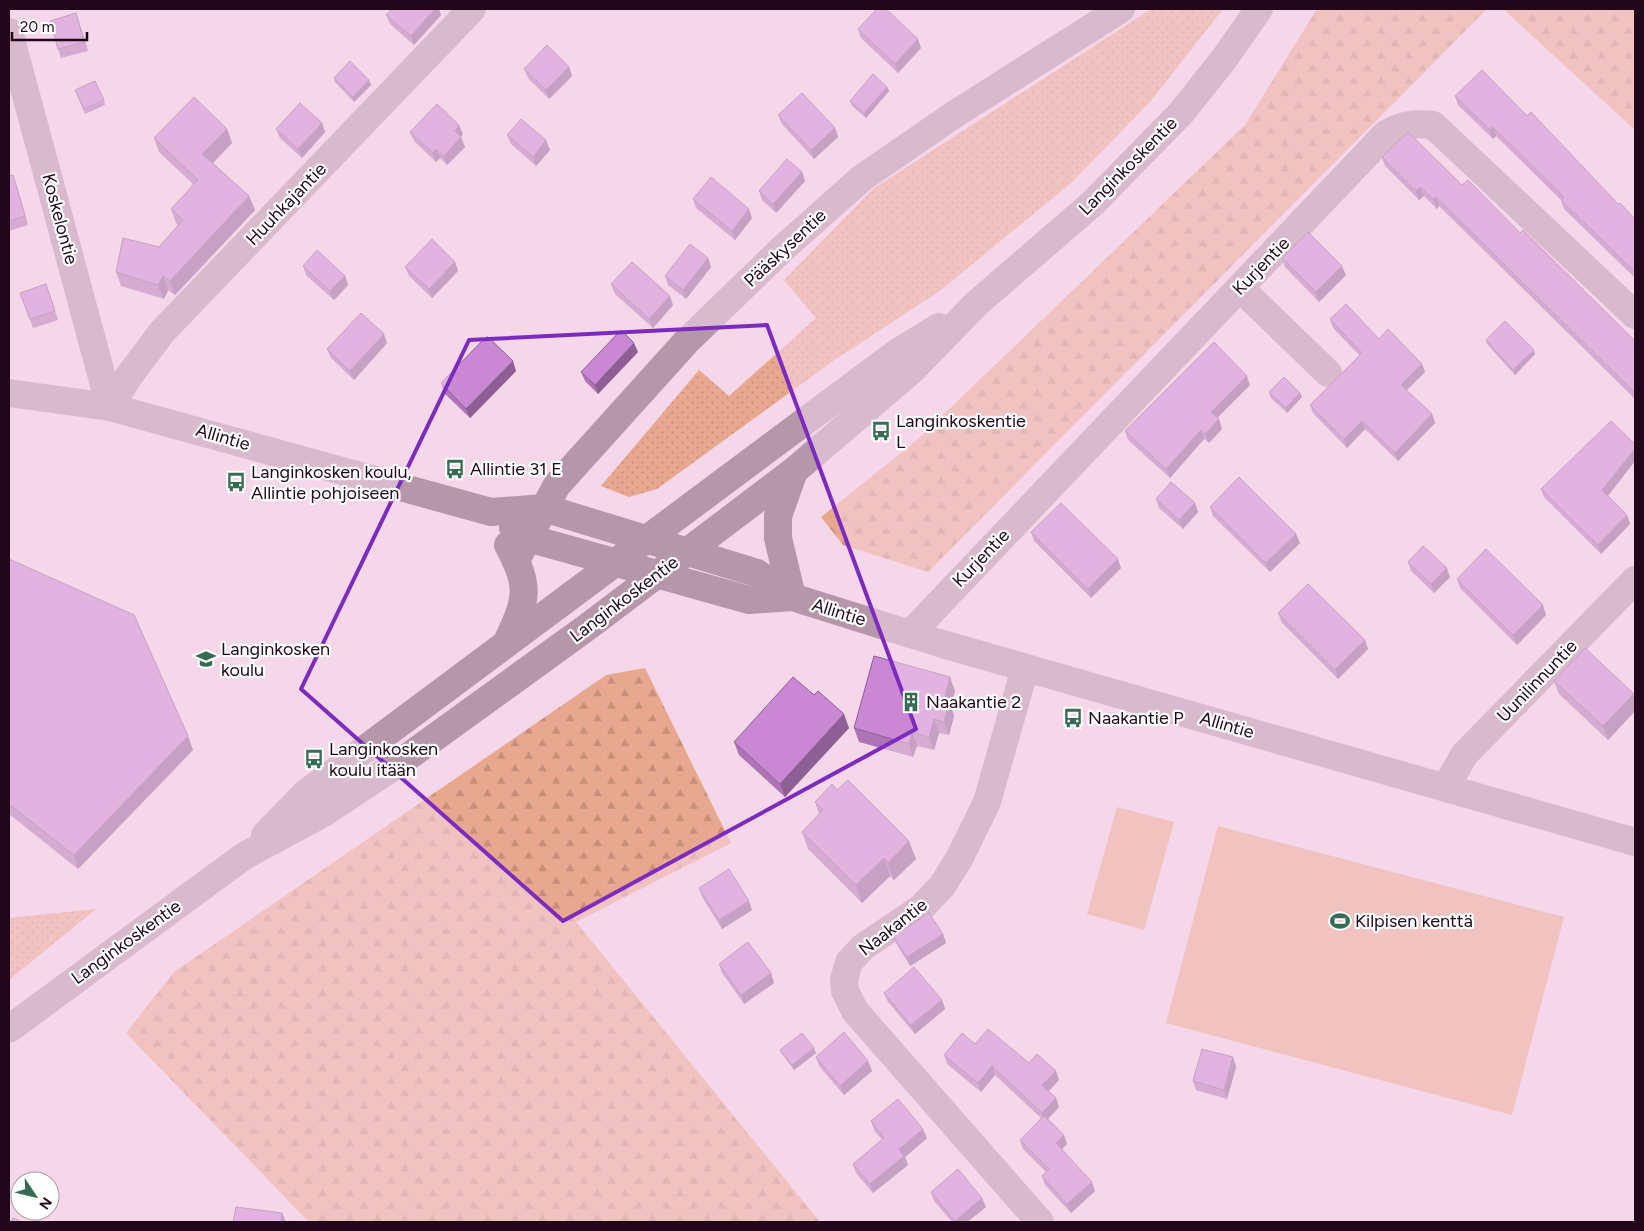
<svg xmlns="http://www.w3.org/2000/svg" width="1644" height="1231" viewBox="0 0 1644 1231" font-family="Figtree,sans-serif">
	<style>
		.grass { fill: url(#grass-dots) }
		.forest { fill: url(#forest-firs) }
		.garden { fill: #e8a88f }
		.lines { fill: none; stroke-linecap: round; stroke-linejoin: round }
		.minor { stroke: #b696a9; stroke-width: 28 }
		.wall { fill: #ae75b6 }
		.shaded-wall { fill: #8d5f94 }
		.building { fill: #ca88d4; stroke: #8d5f94 }
		.marked { fill: none; stroke: #7b2cbf; stroke-width: 4; stroke-linejoin: round }
		.labels { text-anchor: middle; dominant-baseline: central; stroke-width: 4.5; stroke-linejoin: round; paint-order: stroke }
		.street-label { font-size: 18px; fill: #210719; stroke: #fff }
		.poi-label { font-size: 18px; fill: #210719; stroke: #fff; text-anchor: start }
	</style>
	<defs>
		<pattern id="grass-dots" width="8" height="8" patternUnits="userSpaceOnUse" patternTransform="scale(1.25)"><rect width="8" height="8" fill="#e8a88f"/><path d="M2 2h.1M6 6h.1" fill="none" stroke="#c78f7b" stroke-width="1.8" stroke-linecap="round"/></pattern>
		<pattern id="forest-firs" width="22" height="20" patternUnits="userSpaceOnUse" patternTransform="scale(1.25)"><rect width="22" height="20" fill="#e8a88f"/><path d="M5 1l3.5 6h-7zM16 11l3.5 6h-7z" fill="#c78f7b"/></pattern>
	</defs>
	<rect width="100%" height="100%" fill="#f6d7e9"/>
	<g class="grass">
		<path d="M1151 9H1223L1150 102 1071 183 941 290 833 361 657 489 629 497 601 486 699 370 729 396 816 318 784 280 873 189Z"/>
		<path d="M96 909 9 980V918Z"/>
	</g>
	<g class="forest">
		<path d="M1317 9H1487L928 572 843 545 821 517 916 441 1245 125Z"/>
		<path d="M1503 9H1635V130Z"/>
		<path d="M645 668 731 843 576 922 820 1222H309L126 1033 174 972 606 675Z"/>
	</g>
	<g class="garden">
		<path d="M1117 807 1174 822 1144 930 1087 914Z"/>
		<path d="M1218 826 1564 917 1512 1115 1166 1023Z"/>
	</g>
	<g class="lines">
		<g class="minor">
			<path d="M9 32 110 407"/>
			<path d="M1240 288 1328 373"/>
			<path d="M9 393 110 407 491 512 544 508 757 573 792 597 939 643 1635 842"/>
			<path d="M110 407 129 376 162 332 472 9"/>
			<path d="M513 527 528 538 749 600 792 597"/>
			<path d="M516 560 557 485 686 342 780 251 862 178 955 114 1121 9"/>
			<path d="M792 597 778 538V516L794 471"/>
			<path d="M910 634 1386 134C1402 125 1414 123 1433 125L1635 315"/>
			<path d="M507 642C527 599 531 588 508 545"/>
			<path d="M1025 668 987 802 959 859 942 886 921 908 863 947 849 962 844 980 845 991 855 1011 1040 1222"/>
			<path d="M1446 787 1464 755 1635 580"/>
			<path d="M265 835 306 793 898 352 939 327"/>
			<path d="M9 1029 244 856 322 814 402 761 586 628 794 471 913 369 976 304 1093 203 1181 113 1224 59 1259 9"/>
		</g>
	</g>
	<g class="wall">
		<path d="M76 13 88 51 61 58 58 49Z"/>
		<path d="M386 15H441L414 45 390 24Z"/>
		<path d="M858 29 921 48 898 73 861 38Z"/>
		<path d="M569 67 572 76 549 99 528 78 524 69Z"/>
		<path d="M334 78 369 80 371 85 354 102 335 82Z"/>
		<path d="M887 87 889 91 866 118 852 106 850 101Z"/>
		<path d="M75 90 104 100 105 105 85 114Z"/>
		<path d="M1455 96 1527 116 1618 204 1635 219V278L1564 209 1561 200 1496 136 1493 139 1458 105Z"/>
		<path d="M778 115 835 128 838 137 814 159 782 124Z"/>
		<path d="M322 123 325 132 302 158 280 138 276 129Z"/>
		<path d="M227 129 232 143 213 163 249 196 255 210 175 295 168 290 164 299 121 286 116 272 159 247 178 225 176 223 171 209 194 185 159 152 154 138Z"/>
		<path d="M410 132 463 134 461 137 465 147 447 165 440 158 436 162 414 141Z"/>
		<path d="M507 135 550 150 536 166 511 144Z"/>
		<path d="M1382 157 1462 185 1520 233 1635 341V399L1439 206 1437 209 1424 196 1419 200 1385 166Z"/>
		<path d="M802 172 805 181 776 213 762 200 759 191Z"/>
		<path d="M9 176 16 184 28 225 9 231Z"/>
		<path d="M693 199 752 218 735 240 696 208Z"/>
		<path d="M708 258 711 267 686 299 668 285 665 276Z"/>
		<path d="M1282 258 1346 275 1319 302 1285 267Z"/>
		<path d="M455 262 458 271 432 298 409 276 405 267Z"/>
		<path d="M303 266 345 276 348 285 334 300 306 275Z"/>
		<path d="M46 284 58 320 33 328 20 293Z"/>
		<path d="M611 284 673 305 653 328 615 294Z"/>
		<path d="M1330 319 1379 339 1422 364 1425 372 1406 390 1432 414 1435 423 1398 461 1365 429 1347 448 1313 413 1310 405 1360 356 1333 328Z"/>
		<path d="M1486 340 1535 354 1515 375 1487 344Z"/>
		<path d="M387 343 354 380 331 358 327 349Z"/>
		<path d="M638 352 598 394 585 381 581 372Z"/>
		<path d="M516 371 470 418 444 393 441 383Z"/>
		<path d="M1250 385 1217 418 1222 429 1209 443 1204 439 1170 478 1128 440 1125 431Z"/>
		<path d="M1269 392 1300 393 1302 397 1287 413 1270 397Z"/>
		<path d="M1635 444V461L1608 496 1627 515 1630 524 1601 554 1544 497 1541 489Z"/>
		<path d="M1156 499 1195 503 1198 512 1183 529 1159 508Z"/>
		<path d="M1210 507 1296 534 1300 543 1270 572 1213 516Z"/>
		<path d="M1031 532 1121 568 1091 598 1034 541Z"/>
		<path d="M9 559 193 750 78 869 9 814Z"/>
		<path d="M1408 562 1450 577 1434 593 1411 571Z"/>
		<path d="M1457 579 1546 615 1517 645 1460 588Z"/>
		<path d="M1278 613 1365 640 1368 649 1338 679 1282 623Z"/>
		<path d="M1554 681 1635 698V711L1608 740 1559 694Z"/>
		<path d="M955 691 951 706 954 716 949 735 939 733 934 750 917 746 913 757 859 742 854 728Z"/>
		<path d="M814 695 849 728 785 797 739 755 734 742Z"/>
		<path d="M837 790 916 859 894 880 890 876 862 903 808 849 802 832 819 814 815 802Z"/>
		<path d="M699 888 752 910 722 929 702 897Z"/>
		<path d="M943 934 946 943 910 966 897 945 893 936Z"/>
		<path d="M719 964 771 973 774 983 744 1004 722 973Z"/>
		<path d="M884 993 942 1000 945 1009 915 1034 888 1002Z"/>
		<path d="M975 1044 1029 1063 1056 1071 1059 1080 1049 1091 1056 1098 1059 1107 1048 1119 1064 1135 1067 1144 1062 1149 1095 1191 1071 1213 1045 1185 1042 1176 1046 1172 1023 1149 1020 1140 1041 1118 995 1075 981 1092 947 1064 944 1055Z"/>
		<path d="M814 1048 816 1053 794 1070 782 1054 780 1050Z"/>
		<path d="M816 1057 868 1061 872 1071 844 1095 819 1066Z"/>
		<path d="M1233 1057 1236 1067 1227 1099 1196 1090 1193 1081Z"/>
		<path d="M871 1121 927 1138 905 1157 908 1165 873 1193 856 1173 853 1164 882 1140 874 1130Z"/>
		<path d="M931 1192 986 1207 967 1222H952L934 1201Z"/>
	</g>
	<g class="shaded-wall">
		<path d="M435 9H439L441 15 414 45 411 36Z"/>
		<path d="M76 13 79 22 88 51 84 42Z"/>
		<path d="M918 39 921 48 898 73 895 64Z"/>
		<path d="M569 67 572 76 549 99 546 90Z"/>
		<path d="M369 80 371 85 354 102 353 97Z"/>
		<path d="M887 87 889 91 866 118 864 113Z"/>
		<path d="M322 123 325 132 302 158 298 149Z"/>
		<path d="M459 125 463 134 458 140 455 131Z"/>
		<path d="M1493 127 1496 136 1493 139 1490 130Z"/>
		<path d="M835 128 838 137 814 159 811 150Z"/>
		<path d="M227 129 232 143 208 168 202 154Z"/>
		<path d="M461 137 465 147 447 165 444 156Z"/>
		<path d="M546 140 550 150 536 166 533 157Z"/>
		<path d="M436 149 440 158 436 162 433 153Z"/>
		<path d="M802 172 805 181 776 213 773 204Z"/>
		<path d="M13 175 16 184 28 225 25 216Z"/>
		<path d="M1420 187 1424 196 1419 200 1416 191Z"/>
		<path d="M249 196 255 210 175 295 170 281Z"/>
		<path d="M1436 197 1439 206 1437 209 1433 199Z"/>
		<path d="M749 209 752 218 735 240 732 231Z"/>
		<path d="M708 258 711 267 686 299 683 290Z"/>
		<path d="M455 262 458 271 432 298 429 289Z"/>
		<path d="M1342 266 1346 275 1319 302 1316 292Z"/>
		<path d="M163 276 168 290 164 299 158 285Z"/>
		<path d="M345 276 348 285 334 300 330 291Z"/>
		<path d="M670 296 673 305 653 328 649 319Z"/>
		<path d="M384 334 387 343 354 380 350 371Z"/>
		<path d="M634 343 638 352 598 394 595 385Z"/>
		<path d="M1534 350 1535 354 1515 375 1513 370Z"/>
		<path d="M513 361 516 371 470 418 466 409Z"/>
		<path d="M1422 364 1425 372 1404 393 1401 385Z"/>
		<path d="M1247 376 1250 385 1214 421 1211 412Z"/>
		<path d="M1300 393 1302 397 1287 413 1286 408Z"/>
		<path d="M1432 414 1435 423 1398 461 1395 453Z"/>
		<path d="M1219 419 1222 429 1209 443 1205 434Z"/>
		<path d="M1362 421 1365 429 1347 448 1344 439Z"/>
		<path d="M1201 430 1204 439 1170 478 1166 469Z"/>
		<path d="M1635 449V461L1605 499 1602 490Z"/>
		<path d="M1195 503 1198 512 1183 529 1179 520Z"/>
		<path d="M1627 515 1630 524 1601 554 1598 545Z"/>
		<path d="M1296 534 1300 543 1270 572 1266 563Z"/>
		<path d="M1118 559 1121 568 1091 598 1088 589Z"/>
		<path d="M1447 568 1450 577 1434 593 1431 584Z"/>
		<path d="M1543 605 1546 615 1517 645 1513 635Z"/>
		<path d="M1365 640 1368 649 1338 679 1335 670Z"/>
		<path d="M950 677 955 691 951 706 954 716 949 735 944 722V701Z"/>
		<path d="M1634 694 1635 698V711L1608 740 1603 726Z"/>
		<path d="M844 714 849 728 785 797 780 784Z"/>
		<path d="M934 719 939 733 934 750 929 737Z"/>
		<path d="M912 732 917 746 913 757 909 744Z"/>
		<path d="M188 736 193 750 78 869 74 855Z"/>
		<path d="M909 841 916 859 894 880 888 863Z"/>
		<path d="M884 858 890 876 862 903 856 885Z"/>
		<path d="M749 901 752 910 722 929 719 920Z"/>
		<path d="M943 934 946 943 910 966 907 957Z"/>
		<path d="M771 973 774 983 744 1004 741 995Z"/>
		<path d="M942 1000 945 1009 915 1034 911 1025Z"/>
		<path d="M814 1048 816 1053 794 1070 792 1065Z"/>
		<path d="M1233 1057 1236 1067 1227 1099 1224 1090Z"/>
		<path d="M868 1061 872 1071 844 1095 840 1086Z"/>
		<path d="M992 1066 995 1075 981 1092 978 1083Z"/>
		<path d="M1056 1071 1059 1080 1046 1094 1042 1085Z"/>
		<path d="M1056 1098 1059 1107 1045 1122 1042 1113Z"/>
		<path d="M923 1129 927 1138 905 1157 908 1165 873 1193 870 1184 899 1149Z"/>
		<path d="M1064 1135 1067 1144 1059 1152 1056 1143Z"/>
		<path d="M1092 1182 1095 1191 1071 1213 1067 1204Z"/>
		<path d="M982 1198 986 1207 967 1222H955V1221Z"/>
		<path d="M282 1213 286 1222H281Z"/>
	</g>
	<g class="building">
		<path d="M392 9H435L411 36 386 15Z"/>
		<path d="M877 9H886L918 39 895 64 858 29Z"/>
		<path d="M76 13 84 42 58 49 50 21Z"/>
		<path d="M547 45 569 67 546 90 524 69Z"/>
		<path d="M350 61 369 80 353 97 334 78Z"/>
		<path d="M1482 70 1527 116 1531 112 1618 204 1620 203 1635 219V272L1561 200 1564 197 1493 127 1490 130 1455 96Z"/>
		<path d="M873 74 887 87 864 113 850 101Z"/>
		<path d="M95 81 104 100 84 109 75 90Z"/>
		<path d="M802 93 835 128 811 150 778 115Z"/>
		<path d="M194 97 227 129 202 154 249 196 170 281 163 276 158 285 116 272 123 238 159 247 183 220 171 209 198 180 154 138Z"/>
		<path d="M300 103 322 123 298 149 276 129Z"/>
		<path d="M437 104 459 125 455 131 461 137 444 156 436 149 433 153 410 132Z"/>
		<path d="M521 119 546 140 533 157 507 135Z"/>
		<path d="M1408 132 1462 185 1468 180 1520 233 1523 230 1635 341V390L1634 392 1436 197 1433 199 1420 187 1416 191 1382 157Z"/>
		<path d="M787 159 802 172 773 204 759 191Z"/>
		<path d="M13 175 25 216 9 221V176Z"/>
		<path d="M711 177 749 209 732 231 693 199Z"/>
		<path d="M1308 232 1342 266 1316 292 1282 258Z"/>
		<path d="M432 239 455 262 429 289 405 267Z"/>
		<path d="M690 244 708 258 683 290 665 276Z"/>
		<path d="M317 250 345 276 330 291 303 266Z"/>
		<path d="M632 262 670 296 649 319 611 284Z"/>
		<path d="M46 284 55 311 30 319 20 293Z"/>
		<path d="M1346 304 1379 339 1388 329 1422 364 1401 385 1432 414 1395 453 1362 421 1344 439 1310 405 1362 353 1330 319Z"/>
		<path d="M361 313 384 334 350 371 327 349Z"/>
		<path d="M1505 321 1534 350 1513 370 1486 340Z"/>
		<path d="M621 330 634 343 595 385 581 372Z"/>
		<path d="M487 336 513 361 466 409 441 383Z"/>
		<path d="M1214 342 1247 376 1211 412 1219 419 1205 434 1201 430 1166 469 1125 431Z"/>
		<path d="M1284 377 1300 393 1286 408 1269 392Z"/>
		<path d="M1611 421 1635 444V449L1602 490 1627 515 1598 545 1541 489Z"/>
		<path d="M1239 477 1296 534 1266 563 1210 507Z"/>
		<path d="M1171 482 1195 503 1179 520 1156 499Z"/>
		<path d="M1061 503 1118 559 1088 589 1031 532Z"/>
		<path d="M1423 546 1447 568 1431 584 1408 562Z"/>
		<path d="M1486 549 1543 605 1513 635 1457 579Z"/>
		<path d="M9 559 134 615 188 736 74 855 9 804Z"/>
		<path d="M1308 584 1365 640 1335 670 1278 613Z"/>
		<path d="M1585 648 1634 694 1603 726 1554 681Z"/>
		<path d="M874 656 950 677 944 701 949 702 944 722 934 719 929 737 912 732 909 744 854 728Z"/>
		<path d="M793 677 814 695 818 691 844 714 780 784 734 742Z"/>
		<path d="M848 780 909 841 888 863 884 858 856 885 802 832 823 810 815 802 832 784 837 790Z"/>
		<path d="M729 869 749 901 719 920 699 888Z"/>
		<path d="M929 913 943 934 907 957 893 936Z"/>
		<path d="M748 942 771 973 741 995 719 964Z"/>
		<path d="M914 967 942 1000 911 1025 884 993Z"/>
		<path d="M988 1029 1029 1063 1037 1054 1056 1071 1042 1085 1056 1098 1042 1113 992 1066 978 1083 944 1055 962 1033 975 1044Z"/>
		<path d="M844 1032 868 1061 840 1086 816 1057Z"/>
		<path d="M802 1033 814 1048 792 1065 780 1050Z"/>
		<path d="M1202 1049 1233 1057 1224 1090 1193 1081Z"/>
		<path d="M898 1099 923 1129 899 1149 904 1156 870 1184 853 1164 884 1138 871 1121Z"/>
		<path d="M1044 1116 1064 1135 1056 1143 1092 1182 1067 1204 1042 1176 1049 1169 1020 1140Z"/>
		<path d="M958 1169 982 1198 955 1221 931 1192Z"/>
		<path d="M236 1207 282 1213 281 1222H233Z"/>
		<path d="M13 1218 22 1222H11Z"/>
	</g>
	<path d="M0 0H1644V1231H0ZM767 325 916 729 563 921 301 689 469 340Z" fill="#f6d7e9" fill-opacity=".55" fill-rule="evenodd"/>
	<path class="marked" d="M767 325 916 729 563 921 301 689 469 340Z"/>
	<defs>
		<symbol id="bus-bare" viewBox="-9 -9 18 18"><path d="M-5-6H5V4H4V6H2V4H-2V6H-4V4H-5ZM-3.5-4V0h7V-4ZM-3.5 1.2v1.5H-2V1.2ZM2 1.2v1.5H3.5V1.2Z" fill="#356c53" stroke="#fff" stroke-width="2.5" paint-order="stroke"/></symbol>
		<symbol id="school-bare" viewBox="-9 -9 18 18"><path d="M0-5L7-2L0 1L-7-2ZM-4 1L0 2.5L4 1V4Q0 6-4 4Z" fill="#356c53" stroke="#fff" stroke-width="2.5" paint-order="stroke"/></symbol>
		<symbol id="building-bare" viewBox="-9 -9 18 18"><path d="M-4-6H4V6H1V3H-1V6H-4ZM-2.5-4.3h1.7v1.8h-1.7ZM.8-4.3h1.7v1.8H.8ZM-2.5-1h1.7V.8h-1.7ZM.8-1h1.7V.8H.8Z" fill="#356c53" stroke="#fff" stroke-width="2.5" paint-order="stroke"/></symbol>
		<symbol id="stadium-bare" viewBox="-9 -9 18 18"><path d="M0-5a6.5 5 0 1 0 0 10a6.5 5 0 1 0 0-10ZM-3.5-1.8h7v3.6h-7Z" fill="#356c53" stroke="#fff" stroke-width="2.5" paint-order="stroke"/></symbol>
	</defs>
	<g fill-rule="evenodd">
		<use href="#bus-bare" x="867" y="417" width="28" height="28"/>
		<use href="#bus-bare" x="441" y="455" width="28" height="28"/>
		<use href="#bus-bare" x="222" y="468" width="28" height="28"/>
		<use href="#school-bare" x="192" y="645" width="28" height="28"/>
		<use href="#building-bare" x="897" y="688" width="28" height="28"/>
		<use href="#bus-bare" x="1059" y="704" width="28" height="28"/>
		<use href="#bus-bare" x="300" y="745" width="28" height="28"/>
		<use href="#stadium-bare" x="1326" y="907" width="28" height="28"/>
	</g>
	<g class="labels">
		<g class="street-label">
			<text transform="translate(1128 166) rotate(-45)">Langinkoskentie</text>
			<text transform="translate(286 204) rotate(-46)">Huuhkajantie</text>
			<text transform="translate(60 219) rotate(75)">Koskelontie</text>
			<text transform="translate(785 248) rotate(-43)">Pääskysentie</text>
			<text transform="translate(1261 266) rotate(-46)">Kurjentie</text>
			<text transform="translate(223 437) rotate(16)">Allintie</text>
			<text transform="translate(981 558) rotate(-46)">Kurjentie</text>
			<text transform="translate(624 599) rotate(-37)">Langinkoskentie</text>
			<text transform="translate(839 612) rotate(17)">Allintie</text>
			<text transform="translate(1537 681) rotate(-46)">Uunilinnuntie</text>
			<text transform="translate(1227 725) rotate(16)">Allintie</text>
			<text transform="translate(893 927) rotate(-38)">Naakantie</text>
			<text transform="translate(126 942) rotate(-36)">Langinkoskentie</text>
		</g>
		<g class="poi-label">
			<text x="896" y="421">Langinkoskentie<tspan x="896" dy="21">L</tspan></text>
			<text x="470" y="469">Allintie 31 E</text>
			<text x="251" y="472">Langinkosken koulu,<tspan x="251" dy="21">Allintie pohjoiseen</tspan></text>
			<text x="221" y="649">Langinkosken<tspan x="221" dy="21">koulu</tspan></text>
			<text x="926" y="702">Naakantie 2</text>
			<text x="1088" y="718">Naakantie P</text>
			<text x="329" y="749">Langinkosken<tspan x="329" dy="21">koulu itään</tspan></text>
			<text x="1355" y="921">Kilpisen kenttä</text>
		</g>
	</g>
	<rect width="1644" height="1231" fill="none" stroke="#210719" stroke-width="20"/>
	<g transform="translate(35 1196) rotate(125)"><circle r="24" fill="#ffffff" stroke="#a69ca3"/>
	<path d="M0-4L9 19L0 12L-9 19Z" fill="#356c53"/>
	<text y="-8" font-size="14" font-weight="bold" text-anchor="middle" fill="#210719">N</text>
	</g>
	<path d="M12 32v8h75v-8" fill="none" stroke="#210719" stroke-width="2.5"/>
	<text x="20" y="32" font-size="15" fill="#210719" stroke="#ffffff" stroke-width="4" paint-order="stroke">20 m</text>
</svg>
